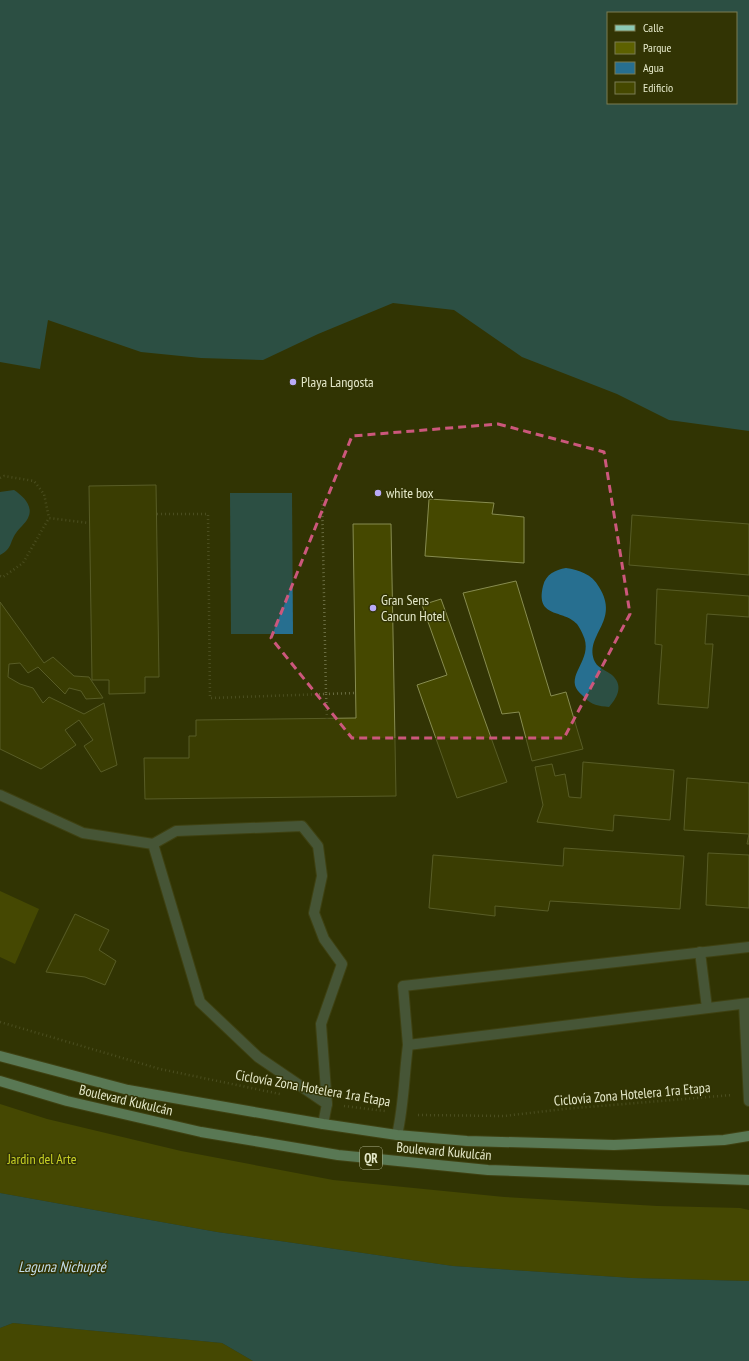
<svg xmlns="http://www.w3.org/2000/svg" width="749" height="1361" viewBox="0 0 749 1361" font-family="'PT Sans Narrow',sans-serif">
	<style>
		.green { fill: #5d6100 }
		.water { fill: #276f90; fill-rule: evenodd }
		.building { fill: #454800; stroke: #878c50 }
		.lines { fill: none; stroke-linecap: round; stroke-linejoin: round }
		.minor-casing { stroke: #4f5124; stroke-width: 12 }
		.major-casing { stroke: #4f5124; stroke-width: 12 }
		.path { stroke: #696c41; stroke-width: 2.5; stroke-dasharray: 1 3; stroke-linecap: butt }
		.minor { stroke: #607d73; stroke-width: 10 }
		.major { stroke: #8bc9b5; stroke-width: 10 }
		.marked { fill: none; stroke: #cc577c; stroke-width: 3; stroke-dasharray: 8 5; stroke-linejoin: round }
		.poi-dot { fill: #b9aaf7; stroke: #323404; stroke-width: 1.5 }
		.labels { text-anchor: middle; dominant-baseline: central; stroke-width: 3; stroke-linejoin: round; paint-order: stroke }
		.shield { fill: #323404; stroke: #afb38f; stroke-width: 1 }
		.shield-label { font-size: 13px; font-weight: bold; fill: #e5e9ca }
		.poi-label { font-size: 14px; fill: #e5e9ca; stroke: #323404; text-anchor: start }
		.street-label { font-size: 14px; fill: #e5e9ca; stroke: #323404 }
		.park-label { font-size: 14px; fill: #c8d125; stroke: #323404 }
		.water-label { font-size: 15px; font-style: italic; fill: #c3ddec; stroke: #323404 }
	</style>
	<rect width="100%" height="100%" fill="#323404"/>
	<g class="green">
		<path d="M0 891 39 909 15 964 0 957Z"/>
		<path d="M0 1104 47 1119 181 1151 333 1180 504 1197 657 1206 740 1208 749 1210V1281L632 1278 453 1266 217 1232 0 1193Z"/>
		<path d="M13 1323 222 1343 253 1361H0V1328Z"/>
	</g>
	<g class="water">
		<path d="M0 0H749V431L669 420 617 394 522 357 454 310 393 303 318 334 263 360 201 358 141 352 48 320 40 369 0 362ZM608 13H736V103H608Z"/>
		<path d="M14 490C23 496 34 506 28 518 25 524 19 528 16 533 9 543 13 548 0 555V492Z"/>
		<path d="M230 493H292L293 634H231Z"/>
		<path d="M566 568C579 570 592 574 599 587 621 622 583 635 595 662 597 666 601 668 604 670 607 672 612 674 614 677 623 687 617 698 609 707 599 706 591 705 584 697 581 694 576 690 575 685 572 670 593 656 583 635 582 632 579 627 577 624 564 609 535 619 543 586 546 574 555 570 566 568Z"/>
		<path d="M0 1193 217 1232 453 1266 632 1278 749 1281V1361H253L222 1343 13 1323 0 1328Z"/>
	</g>
	<g class="building">
		<path d="M156 485 159 677H145V693L109 694V680H92L89 486Z"/>
		<path d="M429 499 494 503 492 514 524 517V563L425 556Z"/>
		<path d="M632 515 749 524V575L629 565Z"/>
		<path d="M353 524H391L396 796 145 799 144 758H189V736H196V720L356 718Z"/>
		<path d="M516 581 551 696 566 692 583 749 532 761 519 712 502 714 463 593Z"/>
		<path d="M657 589 749 596V617L707 614 705 644H713L708 708 658 704 662 645 655 644Z"/>
		<path d="M441 599 507 782 457 798 417 685 447 675 422 605Z"/>
		<path d="M0 602 44 663 53 657 74 676 89 677 103 698 86 699 81 691 69 688 65 694 38 667 28 673 20 663 9 664 8 677 20 684 33 688 43 703 49 697 84 714 104 703 117 765 101 772 84 746 93 740 79 720 65 730 76 745 41 769 0 749Z"/>
		<path d="M583 762 674 770 670 820 614 815 613 831 537 822 543 805 535 767 552 764 555 776 565 774 569 797 581 798Z"/>
		<path d="M687 778 749 783V844H747L749 834 684 830Z"/>
		<path d="M564 848 684 856 680 909 550 901 548 911 495 906V916L429 908 433 855 563 866Z"/>
		<path d="M708 853 749 855V908L706 905Z"/>
		<path d="M75 914 109 930 99 950 116 961 105 985 85 977 46 972Z"/>
	</g>
	<g class="lines">
		<defs>
			<g id="minor">
				<path d="M0 795 83 833 153 844 200 1002 258 1057 327 1104 323 1124"/>
				<path d="M153 844 176 831 302 826 318 846 322 876 314 913 324 939 342 964 321 1024 327 1104"/>
				<path d="M749 947 403 986 408 1045 749 1003"/>
				<path d="M700 952 707 1008"/>
				<path d="M744 1004 749 1101"/>
				<path d="M397 1135C404 1105 404 1075 408 1045"/>
			</g>
			<g id="major">
				<path d="M0 1056 128 1090 323 1124 397 1135 467 1141 614 1145 724 1140 749 1136"/>
				<path d="M0 1081 67 1101 201 1132 338 1155 488 1170 749 1180"/>
			</g>
		</defs>
		<use href="#minor" class="minor-casing"/>
		<use href="#major" class="major-casing"/>
		<g class="path">
			<path d="M0 478 4 476 34 481 44 494 49 518"/>
			<path d="M157 514H208L210 698 326 694 322 498"/>
			<path d="M0 576 3 577 23 563 49 518 89 523"/>
			<path d="M327 719 326 694 355 693"/>
			<path d="M0 1022 160 1069 280 1094"/>
			<path d="M344 1106 385 1111"/>
			<path d="M418 1115 504 1116 564 1109 732 1095"/>
		</g>
		<use href="#minor" class="minor"/>
		<use href="#major" class="major"/>
	</g>
	<path d="M0 0H749V1361H0ZM498 424 604 452 630 614 564 738H352L271 638 352 436Z" fill="#323404" fill-opacity=".55" fill-rule="evenodd"/>
	<path class="marked" d="M498 424 604 452 630 614 564 738H352L271 638 352 436Z"/>
	<g class="poi-dot">
		<circle cx="293" cy="382" r="4"/>
		<circle cx="378" cy="493" r="4"/>
		<circle cx="373" cy="608" r="4"/>
	</g>
	<g class="labels">
		<rect class="shield" x="360" y="1147" width="22" height="22" rx="3"/>
		<g class="shield-label">
			<text x="371" y="1158">QR</text>
		</g>
		<g class="poi-label">
			<text x="301" y="382">Playa Langosta</text>
			<text x="386" y="493">white box</text>
			<text x="381" y="600">Gran Sens<tspan x="381" dy="16">Cancun Hotel</tspan></text>
		</g>
		<g class="street-label">
			<text transform="translate(313 1088) rotate(10)">Ciclovía Zona Hotelera 1ra Etapa</text>
			<text transform="translate(632 1094) rotate(-5)">Ciclovía Zona Hotelera 1ra Etapa</text>
			<text transform="translate(126 1100) rotate(13)">Boulevard Kukulcán</text>
			<text transform="translate(444 1151) rotate(5)">Boulevard Kukulcán</text>
		</g>
		<g class="park-label">
			<text x="42" y="1159">Jardin del Arte</text>
		</g>
		<g class="water-label">
			<text x="62" y="1266">Laguna Nichupté</text>
		</g>
	</g>
	<rect x="607" y="12" width="130" height="92" fill="#323404" stroke="#7a7c53"/>
	<rect x="615" y="25" width="20" height="6" fill="#8bc9b5" stroke="#7a7c53"/>
	<text x="643" y="32" font-size="12" fill="#e5e9ca">Calle</text>
	<rect x="615" y="42" width="20" height="12" fill="#5d6100" stroke="#7a7c53"/>
	<text x="643" y="52" font-size="12" fill="#e5e9ca">Parque</text>
	<rect x="615" y="62" width="20" height="12" fill="#276f90" stroke="#7a7c53"/>
	<text x="643" y="72" font-size="12" fill="#e5e9ca">Agua</text>
	<rect x="615" y="82" width="20" height="12" fill="#454800" stroke="#7a7c53"/>
	<text x="643" y="92" font-size="12" fill="#e5e9ca">Edificio</text>
</svg>
